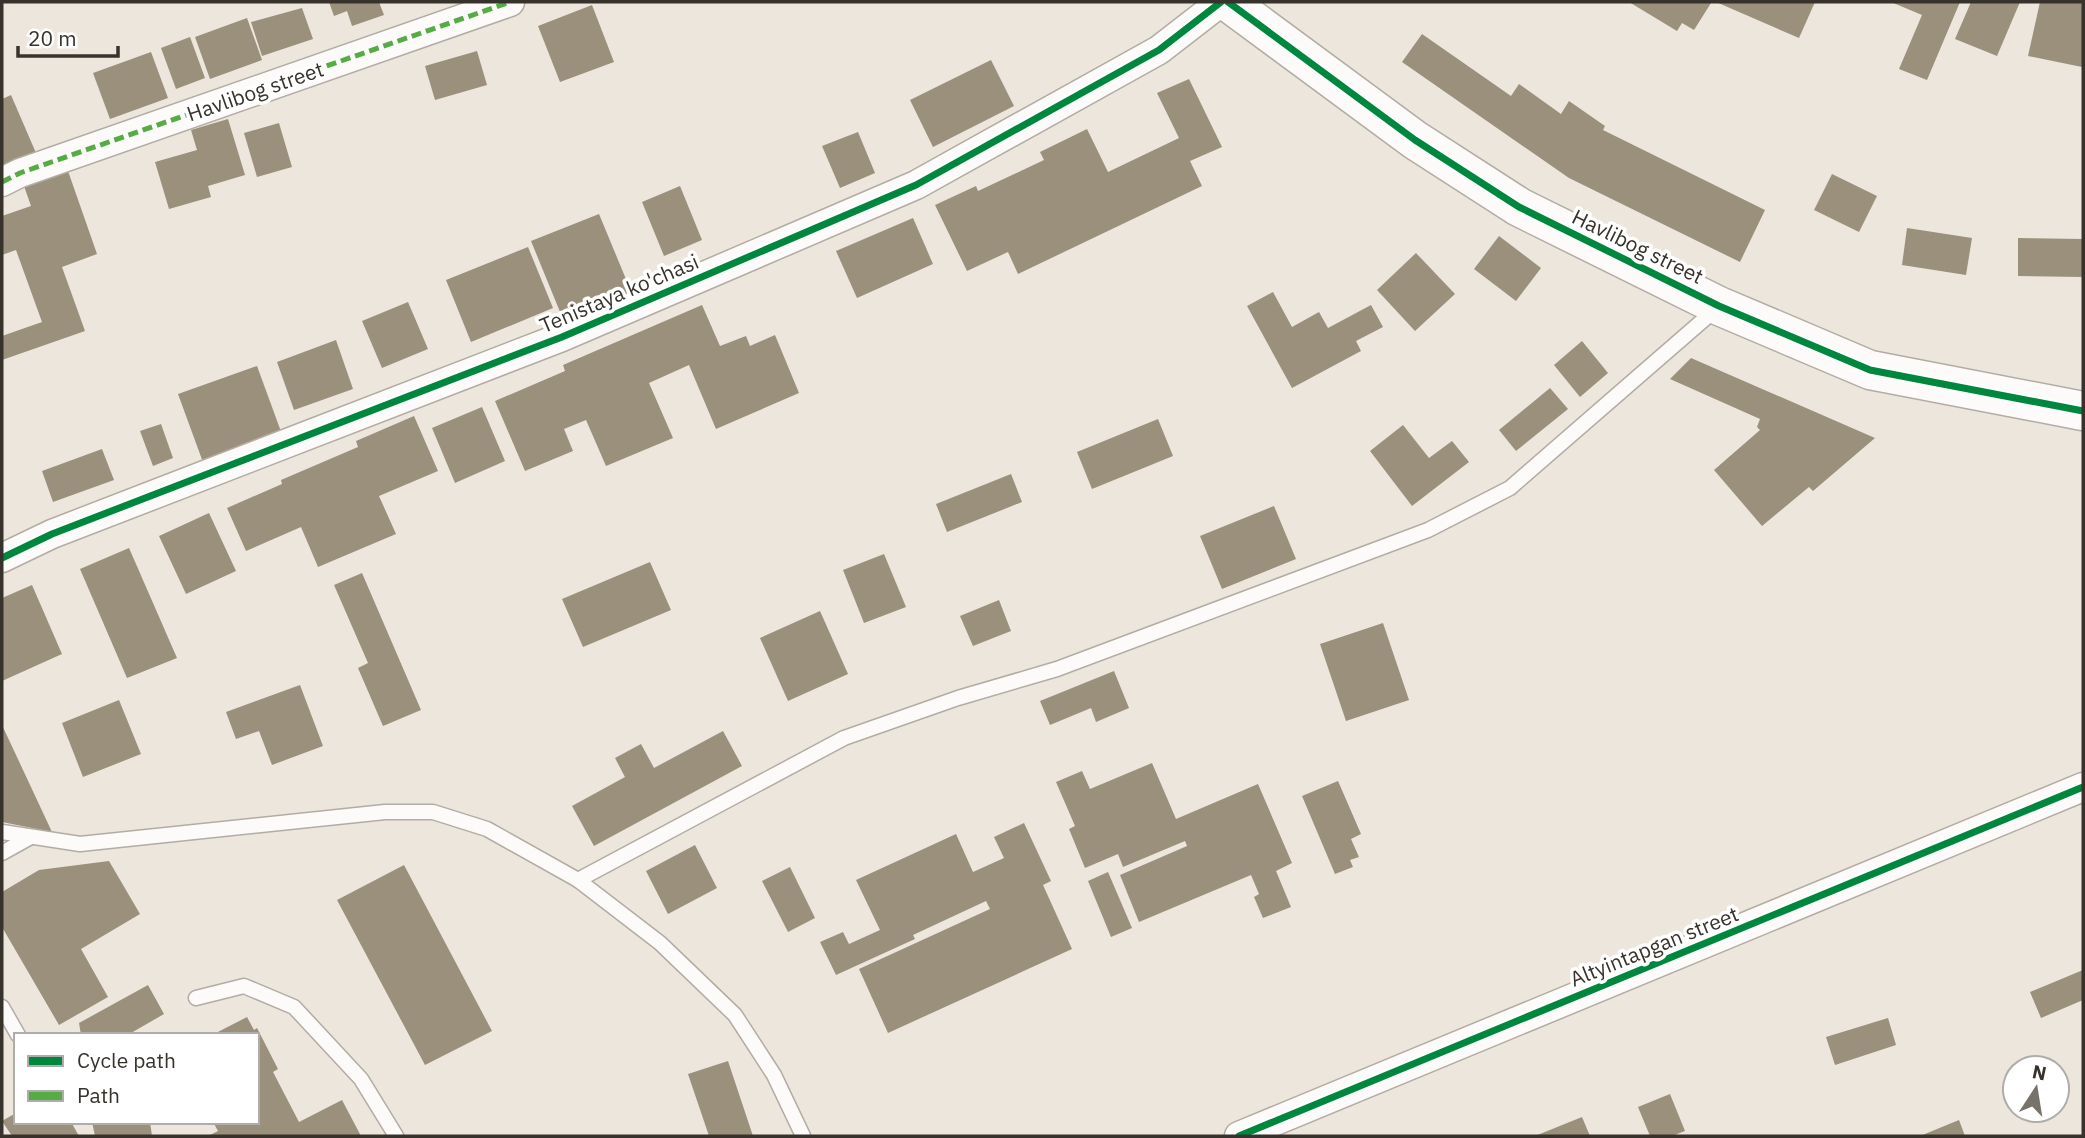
<svg xmlns="http://www.w3.org/2000/svg" width="2085" height="1138" viewBox="0 0 2085 1138" font-family="'IBM Plex Sans',sans-serif">
	<style>
		.building { fill: #9a907c }
		.lines { fill: none; stroke-linecap: round; stroke-linejoin: round }
		.lane-casing { stroke: #b2aca4; stroke-width: 17 }
		.street-casing { stroke: #b2aca4; stroke-width: 31 }
		.secondary-casing { stroke: #b2aca4; stroke-width: 41 }
		.lane { stroke: #fcfbfa; stroke-width: 14 }
		.street { stroke: #fcfbfa; stroke-width: 28 }
		.secondary { stroke: #fcfbfa; stroke-width: 38 }
		.quiet { stroke: #55ac44; stroke-width: 5; stroke-dasharray: 10 5; stroke-linecap: butt }
		.cycleway-casing { stroke: #fff; stroke-width: 11 }
		.cycleway { stroke: #00873e; stroke-width: 7 }
		.labels { text-anchor: middle; dominant-baseline: central; stroke-width: 7; stroke-linejoin: round; paint-order: stroke }
		.street-label { font-size: 21px; fill: #37332c; stroke: #fff }
	</style>
	<rect width="100%" height="100%" fill="#ede6dc"/>
	<g class="building">
		<path d="M329 2H379L384 15 352 26 347 11 334 16Z"/>
		<path d="M1629 2H1709L1711 3 1694 30 1682 23 1677 31Z"/>
		<path d="M1716 2H1815L1799 38Z"/>
		<path d="M1891 2H1960L1927 80 1899 69 1922 15Z"/>
		<path d="M1971 2H2020L1997 56 1955 39Z"/>
		<path d="M2040 2H2083L2082 67 2028 56Z"/>
		<path d="M592 5 614 62 560 82 538 26Z"/>
		<path d="M302 8 313 39 262 56 251 22Z"/>
		<path d="M247 18 262 60 210 79 195 37Z"/>
		<path d="M1422 34 1511 96 1519 84 1561 114 1569 101 1605 126 1603 130 1765 210 1740 262 1569 178 1402 62Z"/>
		<path d="M190 37 205 78 176 89 161 48Z"/>
		<path d="M477 51 487 85 435 100 425 66Z"/>
		<path d="M151 52 168 98 110 119 93 73Z"/>
		<path d="M991 60 1014 106 933 147 910 100Z"/>
		<path d="M1189 79 1222 147 1190 161 1202 186 1018 274 1008 252 967 271 935 205 976 186 978 191 1044 160 1040 152 1087 129 1108 172 1179 138 1157 93Z"/>
		<path d="M11 95 36 153 2 167V99Z"/>
		<path d="M228 119 245 175 208 186 211 197 169 209 155 162 197 150 191 130Z"/>
		<path d="M279 123 292 167 257 177 244 133Z"/>
		<path d="M858 132 875 173 840 188 822 146Z"/>
		<path d="M68 171 97 254 62 267 85 331 2 360V336L42 322 16 250 2 255V216L31 206 24 186Z"/>
		<path d="M1832 174 1877 196 1859 232 1814 210Z"/>
		<path d="M680 186 702 240 664 256 642 202Z"/>
		<path d="M599 214 633 296 565 324 531 241Z"/>
		<path d="M913 218 933 264 857 298 836 251Z"/>
		<path d="M1907 228 1972 238 1966 275 1902 265Z"/>
		<path d="M1499 236 1541 268 1516 301 1474 269Z"/>
		<path d="M2018 238 2083 239V277L2018 276Z"/>
		<path d="M528 247 553 308 471 342 446 280Z"/>
		<path d="M1416 253 1455 294 1415 331 1377 290Z"/>
		<path d="M1273 292 1292 327 1319 312 1328 328 1371 305 1383 327 1356 341 1361 351 1292 388 1247 306Z"/>
		<path d="M408 302 428 349 382 368 362 321Z"/>
		<path d="M702 305 720 346 746 336 750 346 775 335 799 393 716 429 689 365 649 383 673 438 606 466 586 420 564 429 573 451 525 471 495 401 565 371 563 365Z"/>
		<path d="M336 340 353 389 294 410 277 362Z"/>
		<path d="M1582 341 1608 373 1580 397 1554 365Z"/>
		<path d="M1691 358 1875 438 1813 491 1809 487 1762 526 1714 470 1760 430 1757 427 1760 419 1670 379Z"/>
		<path d="M257 366 283 437 204 465 178 394Z"/>
		<path d="M1550 388 1568 409 1516 451 1499 430Z"/>
		<path d="M482 407 505 461 455 483 432 428Z"/>
		<path d="M414 416 438 471 379 496 396 534 318 567 301 527 246 551 227 508 282 484 281 480 358 447 356 441Z"/>
		<path d="M1158 419 1173 456 1092 489 1077 452Z"/>
		<path d="M161 424 173 458 153 466 140 431Z"/>
		<path d="M1403 425 1429 458 1452 441 1469 462 1412 506 1370 451Z"/>
		<path d="M102 449 114 480 53 502 42 471Z"/>
		<path d="M1011 474 1022 502 947 532 936 504Z"/>
		<path d="M1274 506 1296 559 1222 589 1200 536Z"/>
		<path d="M209 513 236 571 186 594 159 536Z"/>
		<path d="M129 548 177 658 127 678 80 569Z"/>
		<path d="M884 554 906 607 864 623 843 570Z"/>
		<path d="M650 562 671 610 583 647 562 599Z"/>
		<path d="M362 573 421 710 383 726 358 668 368 663 334 585Z"/>
		<path d="M32 585 62 654 2 681V598Z"/>
		<path d="M999 600 1011 631 973 646 960 616Z"/>
		<path d="M820 611 848 674 788 701 760 638Z"/>
		<path d="M1383 623 1409 700 1346 721 1320 644Z"/>
		<path d="M1114 671 1129 708 1096 722 1091 708 1050 725 1040 701Z"/>
		<path d="M300 685 323 746 272 765 259 731 236 739 226 712Z"/>
		<path d="M119 700 141 754 83 777 62 723Z"/>
		<path d="M2 725 52 832 2 822Z"/>
		<path d="M723 731 742 766 594 846 572 806 625 777 615 758 641 744 654 768Z"/>
		<path d="M1152 763 1176 819 1258 784 1292 863 1276 871 1291 907 1263 918 1254 897 1259 894 1251 875 1139 922 1120 875 1187 846 1185 841 1123 867 1118 854 1085 868 1069 829 1075 826 1056 782 1082 771 1090 789Z"/>
		<path d="M1338 781 1361 834 1351 839 1359 857 1350 860 1353 867 1335 874 1302 796Z"/>
		<path d="M1024 823 1051 881 1043 885 1072 949 888 1033 859 969 990 909 986 901 913 935 915 939 836 975 820 942 843 932 849 944 880 930 856 880 956 834 973 872 1004 858 994 837Z"/>
		<path d="M695 845 717 888 668 914 646 871Z"/>
		<path d="M109 861 140 914 81 949 108 997 59 1025 2 927V892L39 870Z"/>
		<path d="M404 865 492 1031 425 1065 337 900Z"/>
		<path d="M790 867 815 918 788 932 762 881Z"/>
		<path d="M1108 872 1132 928 1111 937 1088 881Z"/>
		<path d="M2083 970V1000L2041 1018 2030 992Z"/>
		<path d="M148 985 164 1014 131 1033V1035H81L79 1023Z"/>
		<path d="M247 1017 254 1030 257 1028 278 1069 273 1072 299 1122 342 1100 361 1136H208L218 1131 213 1122H257V1035H212Z"/>
		<path d="M1888 1018 1896 1045 1835 1065 1826 1037Z"/>
		<path d="M728 1061 753 1136H709L688 1074Z"/>
		<path d="M1670 1094 1685 1131 1672 1136H1650L1638 1107Z"/>
		<path d="M16 1113V1122H71L79 1136H12L2 1121Z"/>
		<path d="M1582 1117 1590 1136H1535Z"/>
		<path d="M1959 1120 1965 1136H1920Z"/>
		<path d="M92 1122H150L152 1136H95Z"/>
	</g>
	<g class="lines">
		<defs>
			<g id="lane">
				<path d="M2 832 80 844 385 812H433L487 829 578 880 660 943 735 1015 774 1075 803 1136"/>
				<path d="M2 853 29 838"/>
				<path d="M578 880 844 738 958 698 1057 669 1428 530 1510 488 1716 309"/>
				<path d="M196 998 244 986 294 1007 361 1079 396 1136"/>
				<path d="M2 1007 18 1035"/>
			</g>
			<g id="street">
				<path d="M2 182 20 173 510 2"/>
				<path d="M2 558 52 534 562 337 916 185 1159 50 1221 2"/>
				<path d="M1239 1136 2083 787"/>
			</g>
			<path id="secondary" d="M1228 2 1415 140 1519 207 1719 306 1870 370 2083 411"/>
		</defs>
		<use href="#lane" class="lane-casing"/>
		<use href="#street" class="street-casing"/>
		<use href="#secondary" class="secondary-casing"/>
		<use href="#lane" class="lane"/>
		<use href="#street" class="street"/>
		<use href="#secondary" class="secondary"/>
		<path class="quiet" d="M2 182 20 173 510 2"/>
		<defs>
			<g id="cycleway">
				<path d="M1228 2 1415 140 1519 207 1719 306 1870 370 2083 411"/>
				<path d="M2 558 52 534 562 337 916 185 1159 50 1221 2"/>
				<path d="M1239 1136 2083 787"/>
			</g>
		</defs>
		<use href="#cycleway" class="cycleway-casing"/>
		<use href="#cycleway" class="cycleway"/>
	</g>
	<g class="labels">
		<g class="street-label">
			<text transform="translate(255 91) rotate(-19)">Hаvlibog street</text>
			<text transform="translate(1638 246) rotate(26)">Hаvlibog street</text>
			<text transform="translate(619 293) rotate(-23)">Tenistaya ko'chasi</text>
			<text transform="translate(1654 946) rotate(-22)">Altyintapgan street</text>
		</g>
	</g>
	<rect width="2085" height="1138" fill="none" stroke="#37332c" stroke-width="7"/>
	<rect x="14" y="1033" width="245" height="91" fill="#ffffff" stroke="#afadab" stroke-width="2"/>
	<rect x="28" y="1056" width="35" height="10" fill="#00873e" stroke="#afadab" stroke-width="2"/>
	<text x="77" y="1068" font-size="21" fill="#37332c">Cycle path</text>
	<rect x="28" y="1091" width="35" height="10" fill="#55ac44" stroke="#afadab" stroke-width="2"/>
	<text x="77" y="1103" font-size="21" fill="#37332c">Path</text>
	<g transform="translate(2036 1089) rotate(12)"><circle r="33" fill="#ffffff" stroke="#afadab" stroke-width="2"/>
	<path d="M0-5L12 26L0 18L-12 26Z" fill="#77726a"/>
	<text y="-10" font-size="19" font-weight="bold" text-anchor="middle" fill="#37332c">N</text>
	</g>
	<path d="M18 46v10h100v-10" fill="none" stroke="#37332c" stroke-width="3.5"/>
	<text x="28" y="46" font-size="21" fill="#37332c" stroke="#ffffff" stroke-width="5" paint-order="stroke">20 m</text>
</svg>
